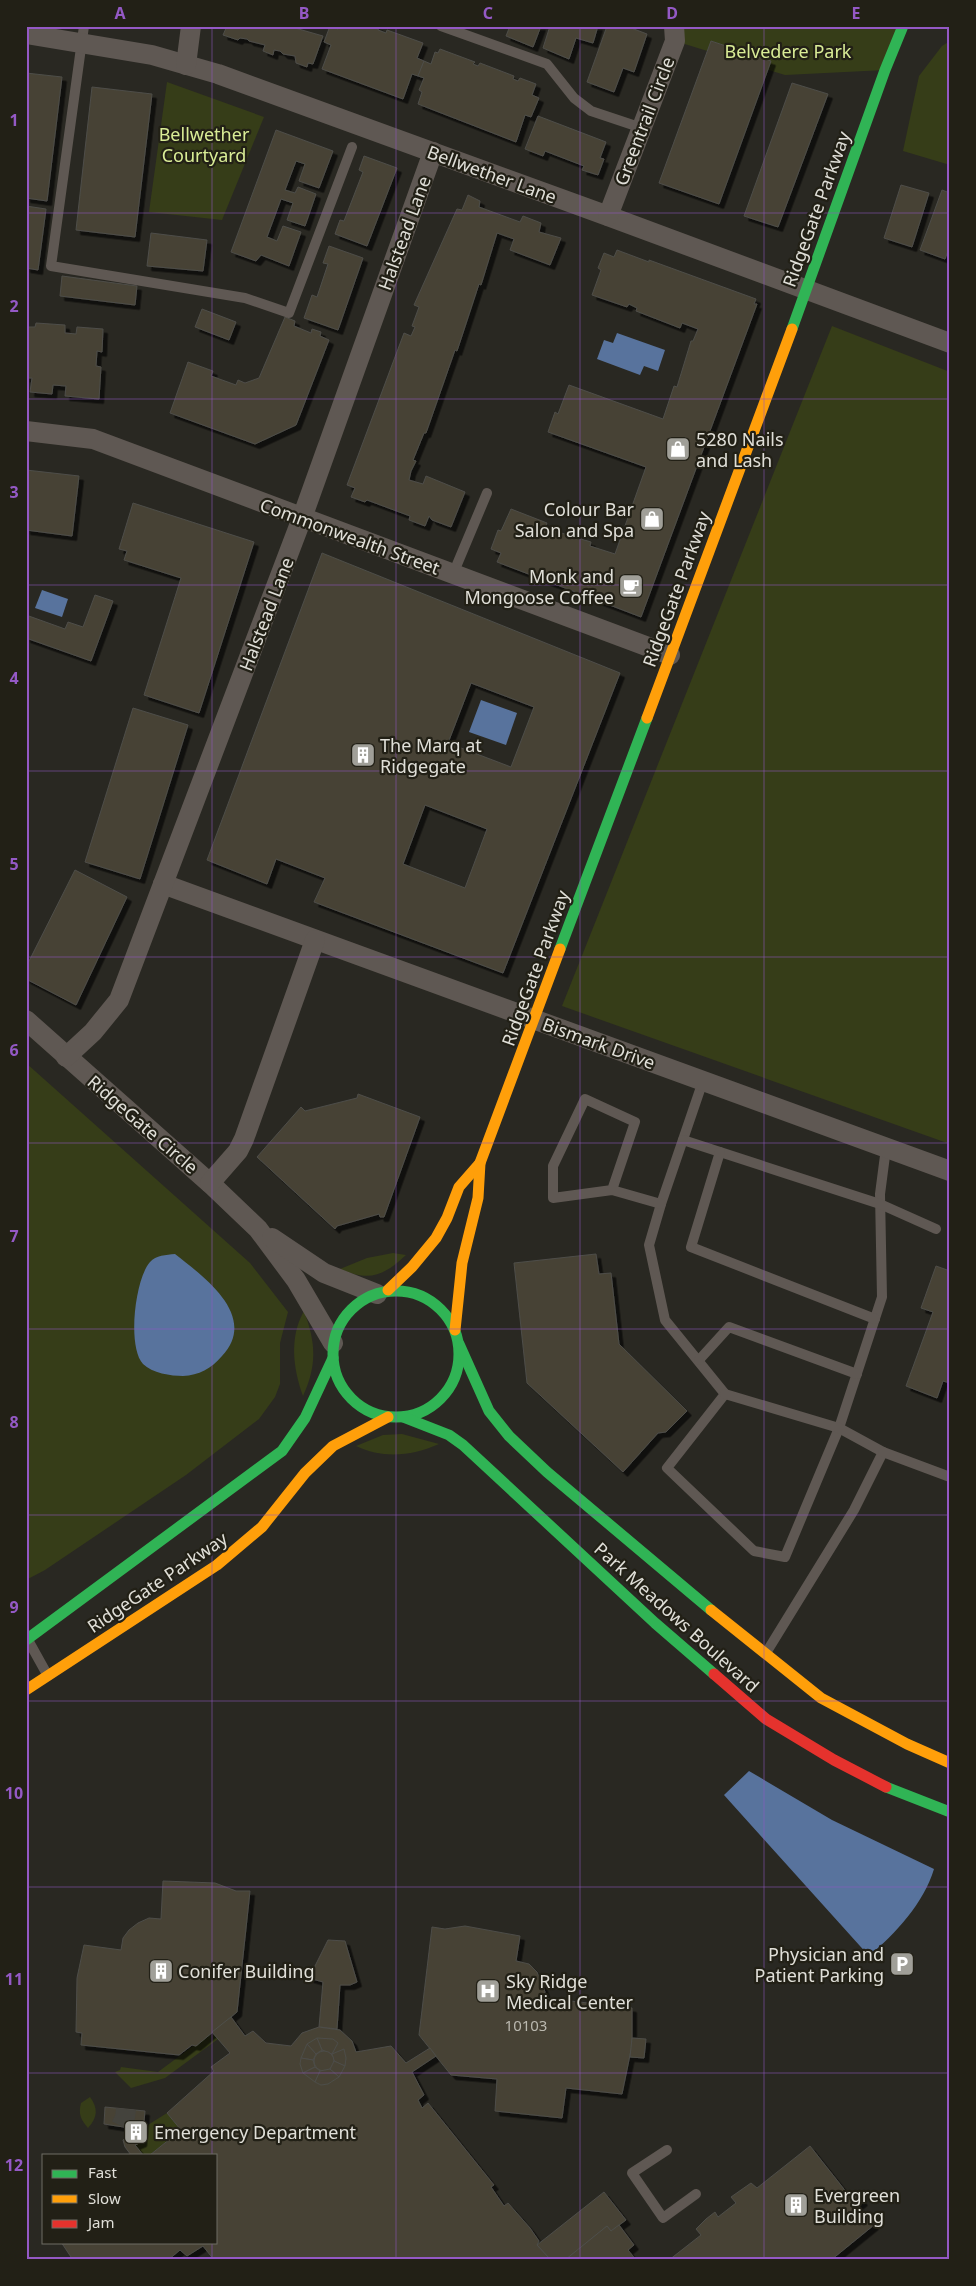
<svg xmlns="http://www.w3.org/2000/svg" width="976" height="2286" viewBox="0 0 976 2286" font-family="'Noto Sans',sans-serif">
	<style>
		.green { fill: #363d18 }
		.water { fill: #58739d }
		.building { fill: #464335; stroke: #4e4d49; fill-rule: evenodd; filter: url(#shadow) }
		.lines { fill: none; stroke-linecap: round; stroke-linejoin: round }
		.street-tunnel { stroke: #44433d; stroke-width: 20; stroke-dasharray: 20 10; stroke-linecap: butt }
		.lane { stroke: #5f5853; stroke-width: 10 }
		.street { stroke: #5f5853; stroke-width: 20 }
		.fast { stroke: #30b455; stroke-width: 11 }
		.slow { stroke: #ff9f0a; stroke-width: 11 }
		.jam { stroke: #e5322d; stroke-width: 11 }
		.grid { fill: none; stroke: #9459c5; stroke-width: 1; stroke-opacity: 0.55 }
		.labels { text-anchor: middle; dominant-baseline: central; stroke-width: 4.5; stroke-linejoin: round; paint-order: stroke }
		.number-label { font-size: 15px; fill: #bab8af }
		.park-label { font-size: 18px; fill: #d9ec96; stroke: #222016 }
		.street-label { font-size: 18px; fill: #e0dfd8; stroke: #222016 }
		.poi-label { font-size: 18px; fill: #e0dfd8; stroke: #222016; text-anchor: start }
		.neatline { fill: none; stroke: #9459c5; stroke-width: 2 }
		.grid-label { font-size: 16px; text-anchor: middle; font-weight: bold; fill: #9459c5 }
	</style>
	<defs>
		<filter id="shadow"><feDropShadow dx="4.5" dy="4.5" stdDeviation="0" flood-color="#0009"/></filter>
	</defs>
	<rect width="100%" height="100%" fill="#292822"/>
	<g class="green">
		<path d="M674 26H903L885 70 785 75 675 41Z"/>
		<path d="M950 41V165L903 151 919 76 942 46Z"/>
		<path d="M167 82 264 117 222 220 149 212Z"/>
		<path d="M832 326 950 372V1144L562 1006Z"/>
		<path d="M26 1063 250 1263 288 1312 280 1343V1384L275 1397 259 1419 186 1475 45 1570 26 1580Z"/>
		<path d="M393 1253 406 1255C383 1276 370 1282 340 1269L367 1258Z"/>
		<path d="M304 1311C316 1343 317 1365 303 1396 293 1369 289 1337 304 1311Z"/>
		<path d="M402 1434 439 1444C412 1456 383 1459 356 1446L383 1435Z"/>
		<path d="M212 2032 218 2039 165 2078 131 2088 115 2072 120 2070 121 2067 158 2072Z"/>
		<path d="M90 2097C98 2108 98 2117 88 2128 81 2120 78 2114 81 2103Z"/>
		<path d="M167 2113 181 2130 150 2155H143L135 2145 142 2141 143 2128Z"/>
	</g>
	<g class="water">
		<path d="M617 333 665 350 658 371 644 366 640 375 597 359 604 340 613 343Z"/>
		<path d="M42 590 68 599 62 617 35 608Z"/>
		<path d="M481 700 517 713 506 745 469 732Z"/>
		<path d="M175 1254C204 1277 259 1316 222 1356 211 1369 199 1375 183 1376 171 1376 152 1373 143 1364 127 1347 135 1279 150 1262 156 1255 166 1255 175 1254Z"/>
		<path d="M749 1771 832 1820 934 1869C924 1903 895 1934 869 1956L724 1795Z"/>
	</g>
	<g class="building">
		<path d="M227 26H288L323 36 313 64 308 63 307 67 296 63 295 56 283 54 280 51 274 50 273 55 263 51 265 45 249 41 247 39 240 38 238 40 223 35Z"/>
		<path d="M330 26 338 29 339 26H376L379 27 378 30 386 33 387 30 423 43 417 58 424 61 418 76 412 74 403 99 322 69 331 45 324 42Z"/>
		<path d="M510 26H541L533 47 506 36Z"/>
		<path d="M550 26H598L593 43 576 38 569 59 543 48Z"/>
		<path d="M607 26H626L647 34 634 72 623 68 614 92 587 82Z"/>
		<path d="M711 41 771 61 719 204 659 183Z"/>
		<path d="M440 49 475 62 473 64 478 66 480 63 514 76 513 79 518 81 520 78 536 84 532 95 539 98 531 117 525 115 516 142 418 104 422 92 419 90 424 78 418 76 424 61 431 64 435 52 438 53Z"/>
		<path d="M26 73 62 77 47 201 26 198Z"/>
		<path d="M792 83 828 94 778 227 744 216Z"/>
		<path d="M92 87 152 94 135 237 76 230Z"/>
		<path d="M538 116 606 142 600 158 604 159 598 175 582 170 584 166 545 151 543 156 525 149Z"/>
		<path d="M276 130 333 151 319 188 299 181 305 164 296 161 285 190 295 193 298 187 316 194 305 226 287 220 293 203 281 199 267 237 277 241 283 226 301 232 289 266 261 255 256 261 231 252Z"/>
		<path d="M364 156 397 168 367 246 335 234 340 220 344 221 356 190 363 172 359 170Z"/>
		<path d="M901 185 929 193 912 247 884 238Z"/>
		<path d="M942 190 950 193V246L945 259 920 250Z"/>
		<path d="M468 195 480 201 479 207 520 222 523 216 541 223 539 232 561 238 550 265 510 250 514 239 497 233 481 285 479 284 457 351 455 350 426 433H424L413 460 416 461 411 471 409 480 423 484 426 476 465 492 451 527 432 520 429 516 425 526 409 520 410 516 367 500 365 502 351 497 355 488 347 485 404 333 411 336 415 327 412 326 419 307 414 305 457 209 462 210Z"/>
		<path d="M26 206 46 209 38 270 26 268Z"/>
		<path d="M151 233 207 240 203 271 147 266Z"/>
		<path d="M329 246 363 258 338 330 304 318 312 295 317 297 328 264 323 263Z"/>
		<path d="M617 250 649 262V260L756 299 754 304H757L641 617 497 562 501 553 491 549 498 530 501 531 511 509 547 523 545 528 591 542 590 546 615 554 646 467 548 432 555 412 558 414 569 385 663 419 674 386 677 387 691 341H693L698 329 682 323 680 328 636 311 637 308 629 304 627 307 592 295 601 270 598 268 604 253 614 257Z"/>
		<path d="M62 276 137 286 135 305 60 296Z"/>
		<path d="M202 309 236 322 229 340 195 327Z"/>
		<path d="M285 317 295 321 294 326 311 333 312 329 321 332 320 336 329 340 296 425 255 444 170 413 188 362 213 371 211 376 236 385 238 380 245 383 259 378Z"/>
		<path d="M36 323 65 325V333L76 334 77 327 103 329 102 352 97 351 96 366 101 367 99 399 65 396 66 386 53 385 52 394 30 392 32 378H26V327H35Z"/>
		<path d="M26 470 79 476 72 536 26 530Z"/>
		<path d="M133 503 254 542 199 713 144 695 181 578 124 560 127 551 119 549Z"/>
		<path d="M322 553 620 673 503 973 314 902 325 878 276 859 267 884 207 860ZM471 683 534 707 511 767 448 743ZM425 805 487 829 465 888 403 864Z"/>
		<path d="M95 595 113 601 91 661 26 638V615L65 629 68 622 83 627Z"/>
		<path d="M133 708 188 725 140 879 85 862Z"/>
		<path d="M75 870 127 897 76 1005 26 979V967Z"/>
		<path d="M358 1094 420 1117 384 1217H380L379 1214 337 1226 335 1229 257 1157 301 1107 305 1111 357 1098Z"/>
		<path d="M596 1254 599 1274 611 1273 619 1344 687 1411 666 1432 658 1433 623 1472 527 1383 514 1263Z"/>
		<path d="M936 1266 950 1271V1383L943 1381 937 1398 906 1386 933 1312 921 1308Z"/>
		<path d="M163 1881 215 1883 236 1891H250L237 2012 196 2046 192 2045 179 2055 81 2045 82 2033 76 2032 77 1978 84 1945 121 1950 123 1938 129 1930 138 1923 149 1918 161 1919Z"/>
		<path d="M465 1926 520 1936 516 1961 529 1964 537 1972 545 1992 544 1998 632 2008V2045L622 2094 566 2088 562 2118 495 2111 497 2079 451 2075 419 2035 432 1927 445 1929Z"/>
		<path d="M328 1940 345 1941 357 1982 350 1985H340L337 2029 319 2027 323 1982 309 1978Z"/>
		<path d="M231 2017 245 2036 253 2031 266 2043 291 2046 302 2033 319 2027 340 2030 352 2041 356 2052 391 2046 406 2063 430 2048 436 2056 412 2072 424 2095 418 2100 422 2108 428 2103 494 2185 491 2187 504 2206 508 2203 530 2228 539 2241 537 2245 551 2260H214L203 2246 187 2256 180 2250 168 2260H73L61 2242H216V2155H150L181 2130 167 2113 214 2071 211 2067 230 2053 212 2032Z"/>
		<path d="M317 2038 333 2039 338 2043 332 2054 322 2050Z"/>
		<path d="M317 2038 322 2050 316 2054 307 2044Z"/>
		<path d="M632 2038 646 2039 644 2058 630 2057Z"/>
		<path d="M307 2044 316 2054 313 2060 301 2058Z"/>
		<path d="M344 2049 346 2058 345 2066 334 2061 332 2054Z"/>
		<circle cx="324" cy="2061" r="10"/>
		<path d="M301 2058 313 2060 315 2067 303 2073 300 2064Z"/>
		<path d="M334 2061 345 2066 339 2077 330 2069Z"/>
		<path d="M315 2067 320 2071 315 2082 303 2073Z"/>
		<path d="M330 2069 339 2077 328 2084 321 2085 315 2082 320 2071Z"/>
		<path d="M105 2107 145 2111 142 2142 135 2145 143 2155H131L125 2147 123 2140 129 2136 130 2128 104 2124Z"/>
		<path d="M810 2146 851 2198 856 2193 863 2201 857 2206 874 2225 831 2260H669L701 2235 696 2229 706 2219 715 2212 718 2217 736 2203 731 2197 751 2183 757 2188Z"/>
		<path d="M604 2192 626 2220 611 2231 607 2226 565 2260H551L537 2245Z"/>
		<path d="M619 2225 634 2245 628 2250 636 2260H565L607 2226 611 2231Z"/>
	</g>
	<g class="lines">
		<path class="street-tunnel" d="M121 2126 125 2118 126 2109"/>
		<g class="lane">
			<path d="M84 26 51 266 245 298 289 313 352 147"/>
			<path d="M441 26 547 64 574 98 591 111 642 128"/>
			<path d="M453 574 487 493"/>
			<path d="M703 1081 661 1204 649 1245 665 1320 725 1394 667 1468 754 1551 785 1557 839 1428 882 1297 880 1194 886 1148"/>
			<path d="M683 1140 880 1204 936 1229"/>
			<path d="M720 1152 691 1247 875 1319"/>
			<path d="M612 1190 635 1122 585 1099 553 1166V1198L612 1190 661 1204"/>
			<path d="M699 1360 729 1327 857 1374"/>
			<path d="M725 1394 839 1428 883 1452 854 1510 766 1653"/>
			<path d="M883 1452 950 1477"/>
			<path d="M28 1640 48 1676"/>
			<path d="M667 2150 632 2173 663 2218 696 2194"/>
		</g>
		<g class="street">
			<path d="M26 34 152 55 218 74 608 216 950 343"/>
			<path d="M186 65 191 26"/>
			<path d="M608 216 675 41 674 26"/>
			<path d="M26 431 93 439 670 655"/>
			<path d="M163 884 950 1171"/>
			<path d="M26 1020 213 1186 258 1229 296 1280 333 1343"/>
			<path d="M66 1057 93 1032 119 1000 302 518 433 152"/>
			<path d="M210 1183 238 1151 244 1139 315 940"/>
			<path d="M272 1238 324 1273 377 1294"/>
		</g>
		<g class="fast">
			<path d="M792 329 885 70 903 26"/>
			<path d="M560 949 647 718"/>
			<circle cx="396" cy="1354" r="63"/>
			<path d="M459 1344 489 1411 509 1436 547 1472 711 1610"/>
			<path d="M403 1417 449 1435 463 1445 655 1623 714 1674"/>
			<path d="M26 1640 282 1451 305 1418 333 1358"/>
			<path d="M886 1787 950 1812"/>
		</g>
		<g class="slow">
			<path d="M647 718 792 329"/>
			<path d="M388 1290 412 1267 436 1238 447 1218 459 1187 480 1163"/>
			<path d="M455 1330 462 1263 478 1198 480 1163 560 949"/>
			<path d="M711 1610 821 1698 907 1744 950 1763"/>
			<path d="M26 1690 217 1565 262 1527 305 1473 333 1446 388 1417"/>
		</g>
		<path class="jam" d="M714 1674 766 1719 834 1760 886 1787"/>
	</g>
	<path class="grid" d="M212 26V2155M396 26V2260M580 26V2260M764 26V2260M26 213H950M26 399H950M26 585H950M26 771H950M26 957H950M26 1143H950M26 1329H950M26 1515H950M26 1701H950M26 1887H950M26 2073H950M212 2242V2260"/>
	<defs>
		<symbol id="shop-square" viewBox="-11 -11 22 22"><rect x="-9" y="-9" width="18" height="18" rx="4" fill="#a09f98" stroke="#222016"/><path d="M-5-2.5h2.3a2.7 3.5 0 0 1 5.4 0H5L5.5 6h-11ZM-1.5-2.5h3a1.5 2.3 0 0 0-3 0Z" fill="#fff"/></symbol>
		<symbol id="cafe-square" viewBox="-11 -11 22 22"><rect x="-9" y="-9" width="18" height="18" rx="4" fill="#a09f98" stroke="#222016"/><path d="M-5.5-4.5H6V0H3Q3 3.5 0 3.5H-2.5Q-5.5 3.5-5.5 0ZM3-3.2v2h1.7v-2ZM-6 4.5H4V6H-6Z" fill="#fff"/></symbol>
		<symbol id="building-square" viewBox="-11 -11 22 22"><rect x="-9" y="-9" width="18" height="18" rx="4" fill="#a09f98" stroke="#222016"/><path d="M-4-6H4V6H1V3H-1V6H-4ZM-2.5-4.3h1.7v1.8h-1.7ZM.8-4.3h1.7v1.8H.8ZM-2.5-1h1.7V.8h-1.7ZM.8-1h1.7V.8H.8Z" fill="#fff"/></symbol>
		<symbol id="parking-square" viewBox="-11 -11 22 22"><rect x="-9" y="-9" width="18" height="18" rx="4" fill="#a09f98" stroke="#222016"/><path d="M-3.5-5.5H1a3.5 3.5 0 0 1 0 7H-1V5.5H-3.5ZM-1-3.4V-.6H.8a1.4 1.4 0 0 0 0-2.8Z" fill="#fff"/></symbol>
		<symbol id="hospital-square" viewBox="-11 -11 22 22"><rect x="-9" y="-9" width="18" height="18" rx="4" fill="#a09f98" stroke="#222016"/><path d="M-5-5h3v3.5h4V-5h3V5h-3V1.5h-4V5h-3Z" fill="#fff"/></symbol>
	</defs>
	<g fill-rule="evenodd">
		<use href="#shop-square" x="664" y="435" width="28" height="28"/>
		<use href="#shop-square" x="638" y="505" width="28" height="28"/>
		<use href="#cafe-square" x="617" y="572" width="28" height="28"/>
		<use href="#building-square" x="349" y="741" width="28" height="28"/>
		<use href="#parking-square" x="888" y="1950" width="28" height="28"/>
		<use href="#building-square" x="147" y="1957" width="28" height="28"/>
		<use href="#hospital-square" x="474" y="1977" width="28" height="28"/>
		<use href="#building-square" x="122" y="2118" width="28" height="28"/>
		<use href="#building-square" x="782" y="2191" width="28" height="28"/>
	</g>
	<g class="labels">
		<g class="number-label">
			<text x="526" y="2025">10103</text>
		</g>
		<g class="park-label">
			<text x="788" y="51">Belvedere Park</text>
			<text x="204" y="134">Bellwether<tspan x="204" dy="21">Courtyard</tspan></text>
		</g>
		<g class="street-label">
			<text transform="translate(644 121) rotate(-69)">Greentrail Circle</text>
			<text transform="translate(492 174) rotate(20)">Bellwether Lane</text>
			<text transform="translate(816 209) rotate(-70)">RidgeGate Parkway</text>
			<text transform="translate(404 233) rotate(-70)">Halstead Lane</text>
			<text transform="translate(350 536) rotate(20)">Commonwealth Street</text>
			<text transform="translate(676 589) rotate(-70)">RidgeGate Parkway</text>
			<text transform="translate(266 614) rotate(-69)">Halstead Lane</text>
			<text transform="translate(535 968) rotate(-70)">RidgeGate Parkway</text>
			<text transform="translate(599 1043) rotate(20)">Bismark Drive</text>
			<text transform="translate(143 1124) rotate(41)">RidgeGate Circle</text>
			<text transform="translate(157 1582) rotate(-34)">RidgeGate Parkway</text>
			<text transform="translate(677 1617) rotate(42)">Park Meadows Boulevard</text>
		</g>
		<g class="poi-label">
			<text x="696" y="439">5280 Nails<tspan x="696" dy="21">and Lash</tspan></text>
			<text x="634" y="509" text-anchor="end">Colour Bar<tspan x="634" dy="21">Salon and Spa</tspan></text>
			<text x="614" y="576" text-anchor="end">Monk and<tspan x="614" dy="21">Mongoose Coffee</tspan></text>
			<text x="380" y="745">The Marq at<tspan x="380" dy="21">Ridgegate</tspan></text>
			<text x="884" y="1954" text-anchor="end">Physician and<tspan x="884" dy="21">Patient Parking</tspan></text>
			<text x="178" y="1971">Conifer Building</text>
			<text x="506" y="1981">Sky Ridge<tspan x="506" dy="21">Medical Center</tspan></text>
			<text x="154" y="2132">Emergency Department</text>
			<text x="814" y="2195">Evergreen<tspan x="814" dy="21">Building</tspan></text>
		</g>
	</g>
	<rect width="976" height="2286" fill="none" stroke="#222016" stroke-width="55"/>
	<rect x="42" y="2154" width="175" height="90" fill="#222016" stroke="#6e6c64"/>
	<rect x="52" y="2170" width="25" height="8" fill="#30b455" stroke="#6e6c64"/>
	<text x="88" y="2178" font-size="15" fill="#e0dfd8">Fast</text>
	<rect x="52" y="2195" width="25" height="8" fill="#ff9f0a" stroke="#6e6c64"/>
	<text x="88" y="2204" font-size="15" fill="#e0dfd8">Slow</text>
	<rect x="52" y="2220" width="25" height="8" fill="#e5322d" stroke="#6e6c64"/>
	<text x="88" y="2228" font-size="15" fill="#e0dfd8">Jam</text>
	<rect x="28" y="28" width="920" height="2230" class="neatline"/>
	<g class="grid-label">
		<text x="120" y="19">A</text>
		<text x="304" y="19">B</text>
		<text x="488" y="19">C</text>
		<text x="672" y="19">D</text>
		<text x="856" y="19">E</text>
		<text x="14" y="126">1</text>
		<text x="14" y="312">2</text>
		<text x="14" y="498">3</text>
		<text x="14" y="684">4</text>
		<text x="14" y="870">5</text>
		<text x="14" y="1056">6</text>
		<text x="14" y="1242">7</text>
		<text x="14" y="1428">8</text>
		<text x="14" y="1613">9</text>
		<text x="14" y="1799">10</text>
		<text x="14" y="1985">11</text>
		<text x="14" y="2171">12</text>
	</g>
</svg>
